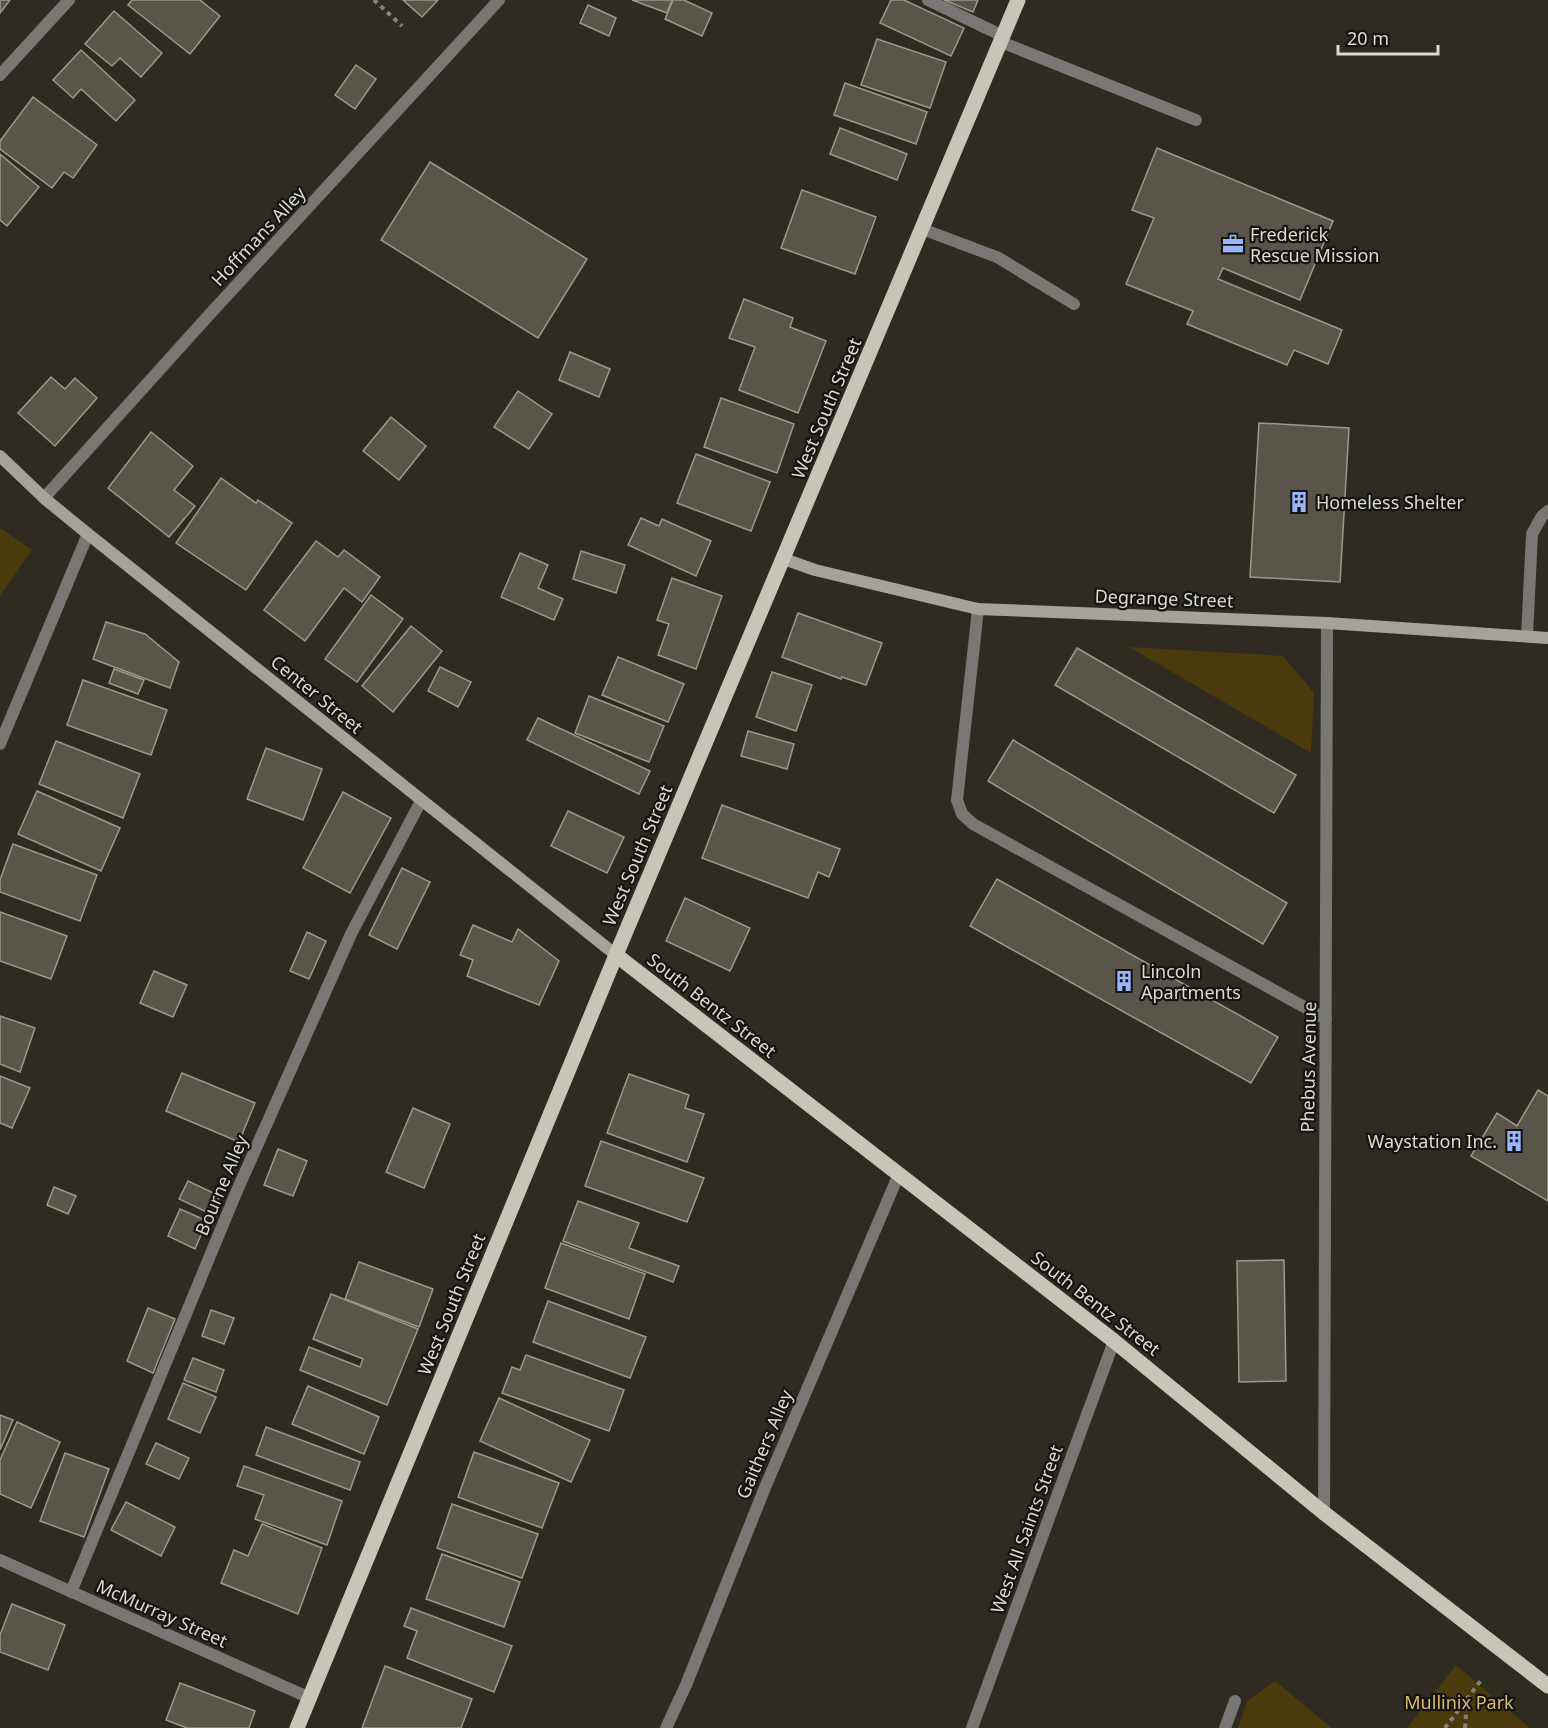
<svg xmlns="http://www.w3.org/2000/svg" width="1548" height="1728" viewBox="0 0 1548 1728" font-family="'Noto Sans',sans-serif">
	<style>
		.green { fill: #4a3a0c }
		.building { fill: #59554b; stroke: #9d988d; stroke-width: 1.5 }
		.lines { fill: none; stroke-linecap: round; stroke-linejoin: round }
		.path { stroke: #86837b; stroke-width: 4; stroke-dasharray: 4.5 4.5; stroke-linecap: butt }
		.lane { stroke: #797773; stroke-width: 12 }
		.street { stroke: #797773; stroke-width: 12 }
		.secondary { stroke: #a5a29b; stroke-width: 12 }
		.primary { stroke: #c8c4ba; stroke-width: 15 }
		.labels { text-anchor: middle; dominant-baseline: central; stroke-width: 4.5; stroke-linejoin: round; paint-order: stroke }
		.poi-label { font-size: 18px; fill: #dcdad4; stroke: #151410; text-anchor: start }
		.street-label { font-size: 18px; fill: #dcdad4; stroke: #151410 }
		.park-label { font-size: 18px; fill: #dbbc6f; stroke: #151410 }
	</style>
	<rect width="100%" height="100%" fill="#2f2b22"/>
	<g class="green">
		<path d="M0 528 32 550 0 596Z"/>
		<path d="M1129 647 1283 656 1314 693 1311 753Z"/>
		<path d="M1456 1665 1530 1728H1407Z"/>
		<path d="M1275 1681 1332 1728H1238L1247 1701Z"/>
	</g>
	<g class="building">
		<path d="M0 0H10L0 13Z"/>
		<path d="M132 0H200L220 16 190 54 128 5Z"/>
		<path d="M403 0H438L422 17Z"/>
		<path d="M632 0H672L667 13Z"/>
		<path d="M673 0H684L712 13 702 36 665 19Z"/>
		<path d="M891 0H904L964 28 951 56 880 23Z"/>
		<path d="M944 0H978L973 12Z"/>
		<path d="M588 5 616 18 609 36 580 23Z"/>
		<path d="M114 11 162 53 141 77 120 58 112 66 85 44Z"/>
		<path d="M877 39 946 62 930 108 861 85Z"/>
		<path d="M81 50 135 100 116 121 81 89 73 98 53 80Z"/>
		<path d="M356 65 376 79 355 109 335 95Z"/>
		<path d="M845 83 927 112 916 144 834 115Z"/>
		<path d="M33 97 97 145 73 178 64 172 52 188 0 149V141Z"/>
		<path d="M840 128 907 154 897 180 830 154Z"/>
		<path d="M1157 148 1333 221 1300 300 1223 268 1218 279 1342 330 1328 364 1294 350 1287 365 1187 324 1193 311 1126 284 1154 218 1132 210Z"/>
		<path d="M0 154 39 187 7 226 0 220Z"/>
		<path d="M430 162 587 259 538 338 381 240Z"/>
		<path d="M802 190 876 217 855 274 781 248Z"/>
		<path d="M744 299 793 318 790 327 826 341 798 413 739 390 755 347 729 338Z"/>
		<path d="M570 352 610 369 599 397 559 380Z"/>
		<path d="M51 377 65 389 75 378 97 398 55 446 18 413Z"/>
		<path d="M518 391 552 414 529 449 494 427Z"/>
		<path d="M721 398 794 424 777 473 704 447Z"/>
		<path d="M391 417 426 446 399 480 363 451Z"/>
		<path d="M1259 423 1349 428 1340 582 1250 577Z"/>
		<path d="M151 432 193 466 174 490 195 506 169 537 108 488Z"/>
		<path d="M696 454 770 482 751 531 677 503Z"/>
		<path d="M221 478 256 503 258 500 292 523 246 590 176 543Z"/>
		<path d="M641 518 659 526 662 519 711 541 696 576 628 545Z"/>
		<path d="M316 541 338 557 344 550 380 577 362 602 344 588 305 641 264 610Z"/>
		<path d="M581 551 625 565 616 593 573 579Z"/>
		<path d="M520 553 548 565 538 588 563 599 554 620 501 597Z"/>
		<path d="M672 578 722 596 696 669 658 655 669 624 657 620Z"/>
		<path d="M371 595 403 619 357 682 325 659Z"/>
		<path d="M798 613 882 643 866 685 842 677 841 679 782 657Z"/>
		<path d="M106 622 145 634 179 662 170 688 93 659Z"/>
		<path d="M411 626 442 651 393 712 362 686Z"/>
		<path d="M1077 648 1296 775 1274 813 1055 685Z"/>
		<path d="M618 657 684 684 668 722 602 695Z"/>
		<path d="M440 667 471 682 458 707 428 691Z"/>
		<path d="M114 669 144 680 138 694 109 683Z"/>
		<path d="M772 672 812 685 796 731 756 717Z"/>
		<path d="M83 680 167 710 151 755 67 725Z"/>
		<path d="M589 696 664 726 649 762 575 733Z"/>
		<path d="M538 718 650 771 639 794 527 740Z"/>
		<path d="M748 731 794 744 787 769 741 756Z"/>
		<path d="M1013 740 1287 903 1263 944 988 781Z"/>
		<path d="M56 741 140 774 123 818 39 784Z"/>
		<path d="M266 748 322 769 303 820 247 799Z"/>
		<path d="M37 791 120 828 101 871 18 834Z"/>
		<path d="M343 792 391 818 350 893 303 868Z"/>
		<path d="M722 805 840 849 829 877 818 872 808 898 702 858Z"/>
		<path d="M568 811 624 837 607 873 551 846Z"/>
		<path d="M13 844 97 875 80 921 0 892V880Z"/>
		<path d="M402 868 430 882 397 949 369 935Z"/>
		<path d="M997 879 1278 1037 1251 1083 970 926Z"/>
		<path d="M685 898 750 928 730 971 666 941Z"/>
		<path d="M0 912 67 936 51 979 0 961Z"/>
		<path d="M473 925 512 942 518 929 559 961 539 1005 467 976 473 960 460 955Z"/>
		<path d="M307 932 326 941 309 979 290 971Z"/>
		<path d="M154 971 187 985 173 1017 140 1003Z"/>
		<path d="M0 1016 35 1028 20 1072 0 1064Z"/>
		<path d="M182 1073 255 1103 239 1142 166 1111Z"/>
		<path d="M629 1074 689 1095 685 1108 704 1114 687 1162 607 1133Z"/>
		<path d="M0 1076 30 1088 12 1128 0 1123Z"/>
		<path d="M1538 1090 1548 1096V1201L1471 1156 1497 1113 1517 1126Z"/>
		<path d="M413 1108 450 1124 424 1188 386 1172Z"/>
		<path d="M601 1141 704 1178 687 1222 585 1186Z"/>
		<path d="M278 1149 307 1161 293 1196 264 1185Z"/>
		<path d="M188 1181 220 1196 211 1214 179 1199Z"/>
		<path d="M54 1187 76 1196 68 1214 47 1205Z"/>
		<path d="M578 1201 639 1223 629 1248 679 1266 673 1282 563 1241Z"/>
		<path d="M180 1209 207 1221 195 1249 168 1236Z"/>
		<path d="M561 1243 645 1274 629 1319 545 1288Z"/>
		<path d="M1284 1260 1286 1381 1239 1382 1237 1261Z"/>
		<path d="M359 1262 433 1289 419 1327 345 1299Z"/>
		<path d="M331 1294 418 1329 387 1405 300 1370 309 1347 360 1367 363 1359 313 1339Z"/>
		<path d="M548 1301 646 1337 630 1378 533 1342Z"/>
		<path d="M148 1308 175 1319 153 1373 127 1361Z"/>
		<path d="M211 1310 234 1318 224 1344 202 1336Z"/>
		<path d="M526 1355 624 1390 609 1431 502 1393 512 1367 520 1370Z"/>
		<path d="M193 1358 224 1370 216 1392 184 1380Z"/>
		<path d="M183 1383 216 1397 200 1433 168 1419Z"/>
		<path d="M308 1386 379 1417 364 1454 292 1424Z"/>
		<path d="M499 1398 590 1440 571 1482 480 1441Z"/>
		<path d="M0 1415 13 1420 0 1450Z"/>
		<path d="M17 1422 60 1442 31 1508 0 1494V1460Z"/>
		<path d="M266 1427 360 1462 350 1490 256 1455Z"/>
		<path d="M156 1443 189 1458 179 1479 146 1464Z"/>
		<path d="M474 1452 559 1483 542 1528 458 1497Z"/>
		<path d="M65 1453 109 1469 84 1537 40 1521Z"/>
		<path d="M244 1466 342 1501 327 1545 255 1519 264 1495 237 1486Z"/>
		<path d="M126 1502 175 1527 161 1556 111 1530Z"/>
		<path d="M452 1504 538 1534 522 1578 437 1548Z"/>
		<path d="M262 1524 322 1548 298 1614 221 1583 234 1550 248 1556Z"/>
		<path d="M442 1554 520 1582 504 1627 426 1599Z"/>
		<path d="M12 1604 65 1625 48 1670 0 1652V1635Z"/>
		<path d="M411 1608 512 1646 494 1692 407 1658 417 1631 404 1626Z"/>
		<path d="M385 1666 472 1699 461 1728H362Z"/>
		<path d="M180 1683 255 1711 249 1728H187L166 1720Z"/>
	</g>
	<g class="lines">
		<g class="path">
			<path d="M374 0 402 26"/>
			<path d="M1445 1728 1482 1679"/>
			<path d="M1465 1728 1467 1701"/>
		</g>
		<g class="lane">
			<path d="M928 0 1003 36"/>
			<path d="M1001 42 1196 120"/>
			<path d="M922 229 997 257 1074 304"/>
			<path d="M978 609 957 800 962 814 973 824 1326 1019"/>
			<path d="M1527 636 1532 534 1542 516 1548 511"/>
			<path d="M71 1592 236 1193 351 934 421 801"/>
			<path d="M666 1728 686 1685 764 1490 899 1174"/>
			<path d="M1225 1728 1235 1701"/>
		</g>
		<g class="street">
			<path d="M0 75 69 0"/>
			<path d="M44 498 209 315 499 0"/>
			<path d="M0 744 88 534"/>
			<path d="M1324 1513C1325 1216 1328 919 1327 623"/>
			<path d="M0 1560 310 1698"/>
			<path d="M972 1728 1114 1341"/>
		</g>
		<g class="secondary">
			<path d="M0 456 44 498 88 534 616 955"/>
			<path d="M784 559 815 570 978 609 1327 623 1548 638"/>
		</g>
		<g class="primary">
			<path d="M616 955 1114 1341 1324 1513 1548 1686"/>
			<path d="M297 1728 616 955 1018 0"/>
		</g>
	</g>
	<defs>
		<symbol id="office-bare" viewBox="-9 -9 18 18"><path d="M-6-3h4V-5.5h4V-3h4V5H-6ZM-1-4.5V-3h2v-1.5ZM-6 0V1H6V0Z" fill="#9ab5fd" stroke="#151410" stroke-width="2.5" paint-order="stroke"/></symbol>
		<symbol id="building-bare" viewBox="-9 -9 18 18"><path d="M-4-6H4V6H1V3H-1V6H-4ZM-2.5-4.3h1.7v1.8h-1.7ZM.8-4.3h1.7v1.8H.8ZM-2.5-1h1.7V.8h-1.7ZM.8-1h1.7V.8H.8Z" fill="#9ab5fd" stroke="#151410" stroke-width="2.5" paint-order="stroke"/></symbol>
	</defs>
	<g fill-rule="evenodd">
		<use href="#office-bare" x="1218" y="229" width="30" height="30"/>
		<use href="#building-bare" x="1284" y="487" width="30" height="30"/>
		<use href="#building-bare" x="1109" y="966" width="30" height="30"/>
		<use href="#building-bare" x="1499" y="1126" width="30" height="30"/>
	</g>
	<g class="labels">
		<g class="poi-label">
			<text x="1250" y="234">Frederick<tspan x="1250" dy="21">Rescue Mission</tspan></text>
			<text x="1316" y="502">Homeless Shelter</text>
			<text x="1141" y="971">Lincoln<tspan x="1141" dy="21">Apartments</tspan></text>
			<text x="1497" y="1141" text-anchor="end">Waystation Inc.</text>
		</g>
		<g class="street-label">
			<text transform="translate(258 236) rotate(-47)">Hoffmans Alley</text>
			<text transform="translate(826 408) rotate(-67)">West South Street</text>
			<text transform="translate(1164 598) rotate(2)">Degrange Street</text>
			<text transform="translate(317 694) rotate(39)">Center Street</text>
			<text transform="translate(637 855) rotate(-67)">West South Street</text>
			<text transform="translate(712 1005) rotate(38)">South Bentz Street</text>
			<text transform="translate(1308 1067) rotate(-89)">Phebus Avenue</text>
			<text transform="translate(221 1185) rotate(-67)">Bourne Alley</text>
			<text transform="translate(1096 1303) rotate(38)">South Bentz Street</text>
			<text transform="translate(451 1304) rotate(-68)">West South Street</text>
			<text transform="translate(764 1444) rotate(-67)">Gaithers Alley</text>
			<text transform="translate(1026 1529) rotate(-70)">West All Saints Street</text>
			<text transform="translate(162 1613) rotate(24)">McMurray Street</text>
		</g>
		<g class="park-label">
			<text x="1459" y="1702">Mullinix Park</text>
		</g>
	</g>
	<path d="M1338 45v9h100v-9" fill="none" stroke="#dcdad4" stroke-width="3"/>
	<text x="1347" y="45" font-size="18" fill="#dcdad4" stroke="#151410" stroke-width="4.5" paint-order="stroke">20 m</text>
</svg>
